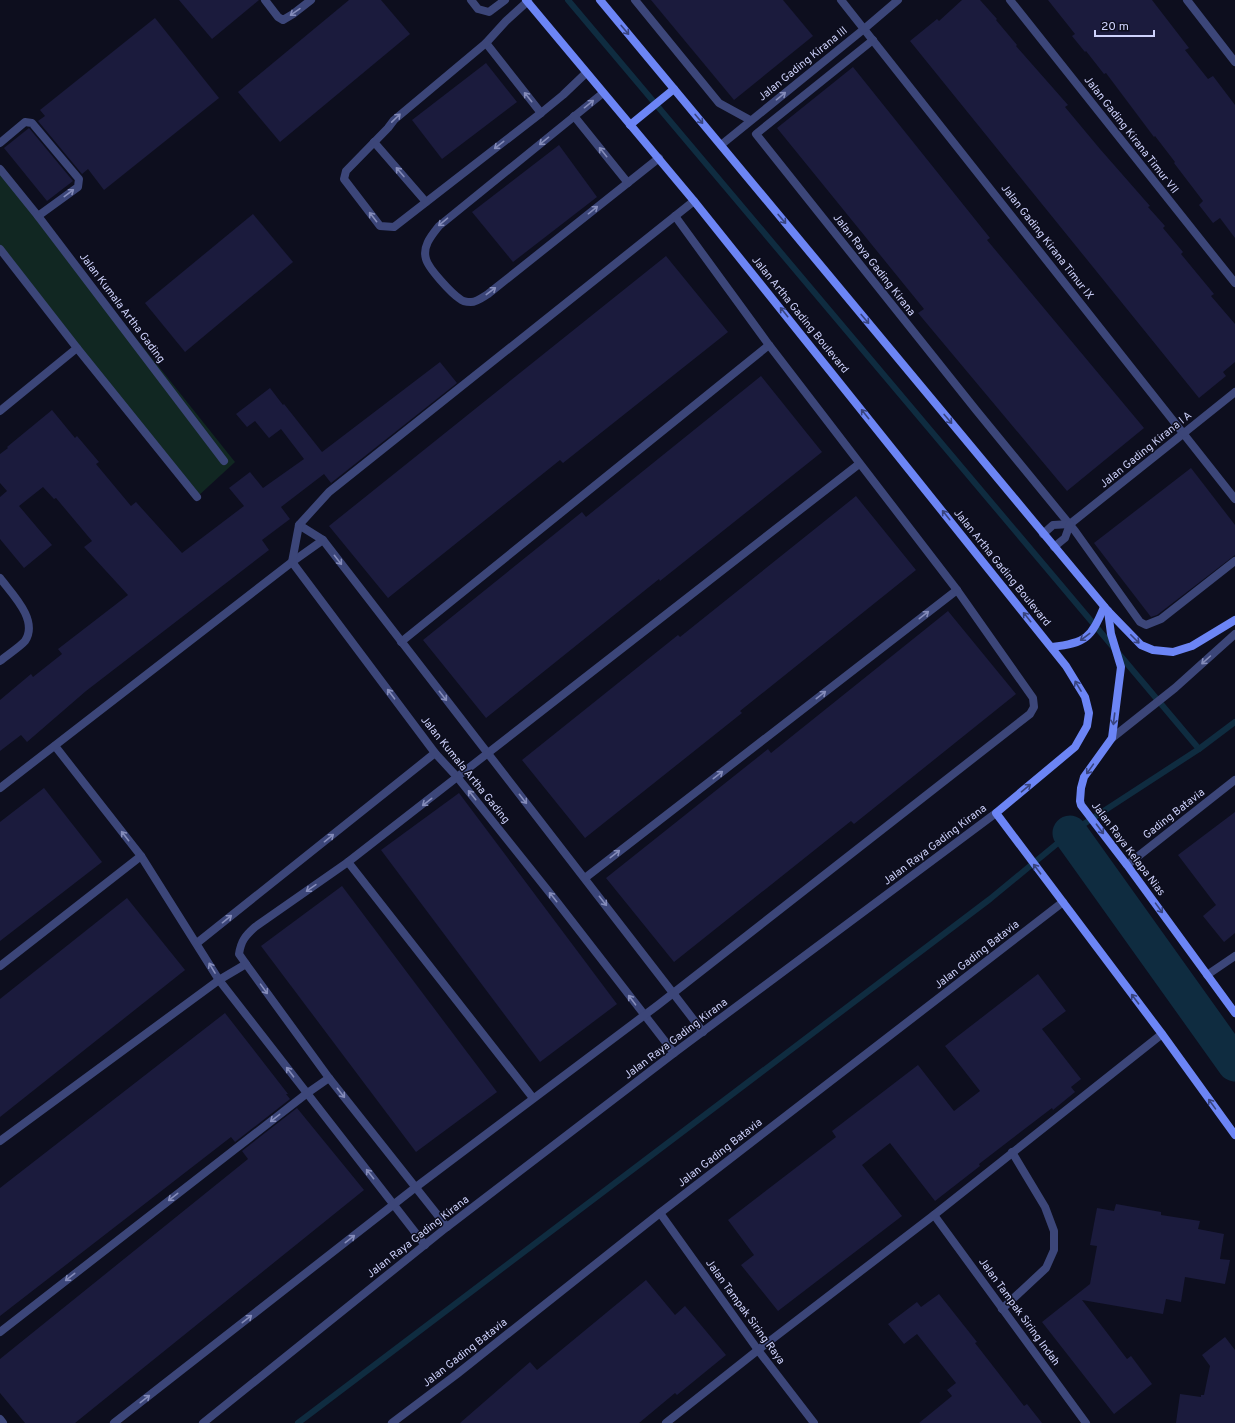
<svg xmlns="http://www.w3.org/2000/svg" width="1235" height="1423" viewBox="0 0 1235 1423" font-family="Overpass,sans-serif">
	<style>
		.green { fill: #112722 }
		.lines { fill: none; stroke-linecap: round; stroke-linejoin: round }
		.stream { stroke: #0f2c40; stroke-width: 6 }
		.river { stroke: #0f2c40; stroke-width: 35 }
		.building { fill: #1b1b3d }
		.service { stroke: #3c4679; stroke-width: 8 }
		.minor { stroke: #3c4679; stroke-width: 8 }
		.tertiary { stroke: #3c4679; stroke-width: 8 }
		.secondary { stroke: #6c85f5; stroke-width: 8 }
		.oneway { stroke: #858cba }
		.oneway2 { stroke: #38447f }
		.labels { text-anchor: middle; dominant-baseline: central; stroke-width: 3; stroke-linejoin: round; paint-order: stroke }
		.street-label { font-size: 11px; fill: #ced2fc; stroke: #0d0e1e }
	</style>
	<rect width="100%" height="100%" fill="#0d0e1e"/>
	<path class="green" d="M0 168 235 462 197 497 0 249Z"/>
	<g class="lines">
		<g class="stream">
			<path d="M568 0 1199 749"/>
			<path d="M298 1423 990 899 1070 833 1199 749 1235 722"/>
		</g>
		<path class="river" d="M1070 833 1235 1064"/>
	</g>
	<g class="building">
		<path d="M179 0H259L212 39Z"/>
		<path d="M349 0H381L410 34 280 142 238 92Z"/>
		<path d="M651 0H783L813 36 734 100Z"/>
		<path d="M962 0H980L997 19 996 20 1017 45 1016 46 1068 105 1065 107 1100 149 1150 206 1148 207 1165 226 1163 228 1183 252 1181 254 1214 294 1211 296 1235 324V362L1223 372 1226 376 1199 398 910 41 937 19 939 21Z"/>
		<path d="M1048 0H1152L1189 48 1185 50 1208 79 1213 76 1235 105V238L1220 218 1213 223 1199 205 1203 201 1174 163 1175 162 1155 136 1154 137 1106 73 1104 74 1086 51 1085 52 1072 36 1075 34Z"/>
		<path d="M155 18 219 98 104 190 88 169 82 174 38 121 45 116 40 110Z"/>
		<path d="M486 63 517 102 442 159 412 120Z"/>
		<path d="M853 67 990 238 987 240 1144 428 1067 491 918 313 924 309 777 128Z"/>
		<path d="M29 128 73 181 47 201 4 148Z"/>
		<path d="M559 145 597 197 513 262 472 212Z"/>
		<path d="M253 214 293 262 185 352 145 303Z"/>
		<path d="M666 256 728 332 563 463 560 460 388 598 329 526Z"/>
		<path d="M440 362 457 383 331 483 324 474 281 507 290 519 262 540 269 550 86 691 27 742 21 735 0 751V700L31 674 33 677 62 654 58 649 128 595 84 547 92 541 56 498 54 499 43 487 19 506 52 545 24 568 0 539V497L7 491 0 483V454L8 448 7 447 52 410 75 438 77 436 99 462 96 464 131 506 136 502 182 553 244 506 229 488 250 472 263 488 304 459 281 429 269 438 255 421 247 427 236 414 270 388 283 405 284 404 322 452Z"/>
		<path d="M761 376 822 452 660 581 659 579 486 718 423 640 582 512 586 517Z"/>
		<path d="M1191 468 1235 525V555L1157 615 1151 617 1094 543Z"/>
		<path d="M856 496 916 570 740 711 742 713 585 838 522 760 678 635 680 637Z"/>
		<path d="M948 611 1016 694 854 824 851 821 674 962 606 878 768 749 771 753Z"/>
		<path d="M44 788 102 862 0 941V822Z"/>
		<path d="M459 793 617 1004 540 1062 381 850Z"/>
		<path d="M1235 812V933L1224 942 1203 916 1216 905 1178 855Z"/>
		<path d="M342 886 497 1092 416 1152 261 946Z"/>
		<path d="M127 898 185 970 0 1117V999Z"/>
		<path d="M1038 974 1066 1011 1042 1029 1081 1079 1071 1087 1075 1092 1053 1110 1052 1108 979 1164 980 1166 935 1201 890 1143 862 1165 902 1216 778 1311 741 1265 754 1255 728 1220 836 1137 832 1131 918 1065 954 1111 980 1091 945 1046Z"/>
		<path d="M225 1013 288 1094H286L290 1099 235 1142 231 1137 0 1316V1188Z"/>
		<path d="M297 1108 364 1190 75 1423H25L0 1393V1359L248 1159 242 1151Z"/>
		<path d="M1116 1204 1161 1212V1215L1200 1221 1198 1229 1224 1234 1220 1259 1230 1260 1225 1284 1185 1277 1181 1302 1166 1299 1163 1314 1082 1300 1127 1359 1131 1356 1152 1384 1114 1414 1042 1322 1090 1284 1097 1246 1090 1245 1097 1208 1114 1211Z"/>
		<path d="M646 1280 675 1315 685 1306 726 1355 677 1395 675 1393 639 1423H460L530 1362 537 1370Z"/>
		<path d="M939 1294 977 1342 975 1343 1024 1406 1027 1404 1042 1423H919L952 1396 947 1390 956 1383 917 1334 904 1344 888 1324 917 1302 921 1307Z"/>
		<path d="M1225 1337 1235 1350V1423H1176L1180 1394 1201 1397V1395H1204L1210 1366 1202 1355Z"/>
	</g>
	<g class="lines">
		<g class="service">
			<path d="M265 0 278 17 283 20 293 14 311 0"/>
			<path d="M471 0 478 9 489 12 505 0"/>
			<path d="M635 0 719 103 750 120"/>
			<path d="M841 0 1235 499"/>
			<path d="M528 1 506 21 486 43 541 113 563 95 586 73"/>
			<path d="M873 40 756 134 976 410 1075 531 1140 622 1146 625 1161 619 1235 561"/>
			<path d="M486 43 394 120 388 128 346 171 344 179 380 226 394 227 541 113"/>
			<path d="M603 93 439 226C432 235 422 246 426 259 428 268 451 293 460 299 462 301 468 302 471 302 477 302 483 297 488 294L659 158"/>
			<path d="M574 116 628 183"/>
			<path d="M374 142 426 202"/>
			<path d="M0 143 25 122 32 123 79 179 78 187 38 216"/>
			<path d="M721 145 864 29"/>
			<path d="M1070 524 1184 433"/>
			<path d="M299 525 323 540 673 993 703 1032"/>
			<path d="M1043 534 1053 525 1070 524"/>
			<path d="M1054 547 1065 538 1070 524"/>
			<path d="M401 642 769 345"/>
			<path d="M55 746 141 856 219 980 425 1245"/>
			<path d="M0 788 292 562 323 540"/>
			<path d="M348 862 533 1098"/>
			<path d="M585 878 957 590"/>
			<path d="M197 943 435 753"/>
			<path d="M0 966 141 856"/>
			<path d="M674 1053 557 902 458 778 435 753 292 562 299 525 329 492 694 201"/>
			<path d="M0 1141 219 980 246 964"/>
			<path d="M447 1227 329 1078 246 964 239 954C241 941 245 936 255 927L348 862 859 464"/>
			<path d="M0 1332 306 1094 329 1078"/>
			<path d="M0 1419 3 1423"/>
			<path d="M114 1423 416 1187 658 1005 1030 714 1034 707 1033 698 957 590 769 345 675 216"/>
		</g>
		<g class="minor">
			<path d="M1010 0 1235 283"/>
			<path d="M1187 0 1235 62"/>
			<path d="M864 29 898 0"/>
			<path d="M0 169 38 216 224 461"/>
			<path d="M0 249 77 348 197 497"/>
			<path d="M0 411 77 348"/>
			<path d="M1184 433 1235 392"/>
			<path d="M0 578C12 594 39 620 25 641 21 646 6 656 0 661"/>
			<path d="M1112 738 1175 688 1235 634"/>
			<path d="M1127 865 1235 780"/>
			<path d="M1207 975 1235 956"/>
			<path d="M660 1213 758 1350 814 1423"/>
			<path d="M934 1215 1086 1423"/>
			<path d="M1002 1309 1046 1268 1054 1250V1231L1045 1207 1012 1152"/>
			<path d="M392 1423 457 1374 660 1213 1063 902"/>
			<path d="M666 1423 758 1350 934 1215 1162 1034"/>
		</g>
		<path class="tertiary" d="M203 1423 447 1227 674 1053 996 813"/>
		<g class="secondary">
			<path d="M526 0 694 201 1066 666 1085 697 1089 713 1087 726 1075 747 996 813 1162 1034 1235 1135"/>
			<path d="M600 0 1108 611 1141 645 1153 650 1173 652 1192 646 1235 620"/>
			<path d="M630 125 674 89"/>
			<path d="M1108 611 1111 634 1121 667 1112 738 1084 777 1081 788 1080 801 1081 805 1127 865 1235 1013"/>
			<path d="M1052 647C1086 643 1091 638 1104 607"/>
		</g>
	</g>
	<defs><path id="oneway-shaft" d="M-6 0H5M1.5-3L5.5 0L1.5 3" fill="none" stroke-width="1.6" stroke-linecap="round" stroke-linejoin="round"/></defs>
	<g class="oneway">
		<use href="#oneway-shaft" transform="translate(295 12) rotate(145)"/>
		<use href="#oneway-shaft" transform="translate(781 96) rotate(-39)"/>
		<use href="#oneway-shaft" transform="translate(528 97) rotate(-129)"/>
		<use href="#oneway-shaft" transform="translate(589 104) rotate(-39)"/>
		<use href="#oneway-shaft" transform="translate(396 118) rotate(-44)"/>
		<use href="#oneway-shaft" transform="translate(544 141) rotate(141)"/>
		<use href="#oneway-shaft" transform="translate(499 145) rotate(142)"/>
		<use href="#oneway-shaft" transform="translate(603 152) rotate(-129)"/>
		<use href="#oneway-shaft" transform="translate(400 172) rotate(-131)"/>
		<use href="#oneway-shaft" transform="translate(69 193) rotate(-37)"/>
		<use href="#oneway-shaft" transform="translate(593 210) rotate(-39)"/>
		<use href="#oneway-shaft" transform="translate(373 217) rotate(-128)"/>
		<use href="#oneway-shaft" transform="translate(443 222) rotate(140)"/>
		<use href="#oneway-shaft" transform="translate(491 291) rotate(-37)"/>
		<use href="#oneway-shaft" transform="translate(338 560) rotate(52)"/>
		<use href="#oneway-shaft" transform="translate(924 615) rotate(-38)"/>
		<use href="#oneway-shaft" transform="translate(1206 660) rotate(138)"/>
		<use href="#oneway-shaft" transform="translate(391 694) rotate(-127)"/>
		<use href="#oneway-shaft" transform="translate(821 695) rotate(-38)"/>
		<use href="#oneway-shaft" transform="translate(443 696) rotate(52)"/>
		<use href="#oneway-shaft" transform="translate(718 775) rotate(-38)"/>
		<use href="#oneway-shaft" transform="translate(472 795) rotate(-129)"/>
		<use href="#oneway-shaft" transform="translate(523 799) rotate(52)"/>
		<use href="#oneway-shaft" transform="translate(427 802) rotate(142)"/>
		<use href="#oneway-shaft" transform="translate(125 836) rotate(-128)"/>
		<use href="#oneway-shaft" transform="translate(329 838) rotate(-39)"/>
		<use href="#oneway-shaft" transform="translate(615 854) rotate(-38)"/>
		<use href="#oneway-shaft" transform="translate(311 888) rotate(145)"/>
		<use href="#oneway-shaft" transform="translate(553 897) rotate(-129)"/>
		<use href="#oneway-shaft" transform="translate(603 901) rotate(52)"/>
		<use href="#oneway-shaft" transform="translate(227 919) rotate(-39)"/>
		<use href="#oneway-shaft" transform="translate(212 968) rotate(-121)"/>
		<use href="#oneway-shaft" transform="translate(264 989) rotate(54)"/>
		<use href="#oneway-shaft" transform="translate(632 1000) rotate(-127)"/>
		<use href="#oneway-shaft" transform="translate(290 1072) rotate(-127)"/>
		<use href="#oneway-shaft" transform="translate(341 1093) rotate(52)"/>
		<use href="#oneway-shaft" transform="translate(275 1118) rotate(142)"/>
		<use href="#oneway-shaft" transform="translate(370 1174) rotate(-128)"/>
		<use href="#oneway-shaft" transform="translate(173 1197) rotate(142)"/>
		<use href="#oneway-shaft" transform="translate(350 1239) rotate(-38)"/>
		<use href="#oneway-shaft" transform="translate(70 1277) rotate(142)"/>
		<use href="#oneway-shaft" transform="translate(247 1319) rotate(-38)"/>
		<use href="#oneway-shaft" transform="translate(145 1399) rotate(-38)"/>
	</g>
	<g class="oneway2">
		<use href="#oneway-shaft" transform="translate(625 30) rotate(50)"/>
		<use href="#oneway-shaft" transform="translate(699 119) rotate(50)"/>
		<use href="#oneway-shaft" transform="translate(782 219) rotate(50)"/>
		<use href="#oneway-shaft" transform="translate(784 312) rotate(-129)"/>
		<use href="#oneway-shaft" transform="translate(865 319) rotate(50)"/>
		<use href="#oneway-shaft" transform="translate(865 414) rotate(-129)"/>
		<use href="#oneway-shaft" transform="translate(948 419) rotate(50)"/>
		<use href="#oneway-shaft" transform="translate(946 515) rotate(-129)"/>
		<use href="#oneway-shaft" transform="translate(1027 617) rotate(-129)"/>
		<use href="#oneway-shaft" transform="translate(1085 637) rotate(143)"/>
		<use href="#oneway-shaft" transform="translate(1135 639) rotate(45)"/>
		<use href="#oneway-shaft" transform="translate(1078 686) rotate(-121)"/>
		<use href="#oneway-shaft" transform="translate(1114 719) rotate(97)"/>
		<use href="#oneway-shaft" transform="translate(1090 769) rotate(125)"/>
		<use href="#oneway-shaft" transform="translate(1026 788) rotate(-40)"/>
		<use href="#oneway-shaft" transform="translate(1100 829) rotate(53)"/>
		<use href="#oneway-shaft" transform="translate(1037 869) rotate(-127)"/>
		<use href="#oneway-shaft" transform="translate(1159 908) rotate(54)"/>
		<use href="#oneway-shaft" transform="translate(1135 999) rotate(-127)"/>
		<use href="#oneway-shaft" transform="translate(1212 1104) rotate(-126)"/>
	</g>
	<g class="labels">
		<g class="street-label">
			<text transform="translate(803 64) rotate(-39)">Jalan Gading Kirana III</text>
			<text transform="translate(1131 135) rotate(52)">Jalan Gading Kirana Timur VII</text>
			<text transform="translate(1047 242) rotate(52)">Jalan Gading Kirana Timur IX</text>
			<text transform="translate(874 265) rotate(52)">Jalan Raya Gading Kirana</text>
			<text transform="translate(122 308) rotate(53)">Jalan Kumala Artha Gading</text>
			<text transform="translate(800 315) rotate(51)">Jalan Artha Gading Boulevard</text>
			<text transform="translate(1146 450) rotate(-39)">Jalan Gading Kirana I A</text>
			<text transform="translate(1002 568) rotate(51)">Jalan Artha Gading Boulevard</text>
			<text transform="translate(465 770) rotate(51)">Jalan Kumala Artha Gading</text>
			<text transform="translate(1174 814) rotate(-38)">Gading Batavia</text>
			<text transform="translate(935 845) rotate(-37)">Jalan Raya Gading Kirana</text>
			<text transform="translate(1128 849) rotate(53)">Jalan Raya Kelapa Nias</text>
			<text transform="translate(977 955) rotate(-38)">Jalan Gading Batavia</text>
			<text transform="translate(676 1039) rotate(-37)">Jalan Raya Gading Kirana</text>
			<text transform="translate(720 1153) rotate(-38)">Jalan Gading Batavia</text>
			<text transform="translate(418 1237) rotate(-38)">Jalan Raya Gading Kirana</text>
			<text transform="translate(745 1312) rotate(54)">Jalan Tampak Siring Raya</text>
			<text transform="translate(1019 1312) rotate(54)">Jalan Tampak Siring Indah</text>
			<text transform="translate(465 1353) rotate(-38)">Jalan Gading Batavia</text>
		</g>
	</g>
	<path d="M1095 30v6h59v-6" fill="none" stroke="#ced2fc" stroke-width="2"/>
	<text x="1101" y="30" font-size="12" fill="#ced2fc" stroke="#0d0e1e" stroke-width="3" paint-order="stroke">20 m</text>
</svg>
